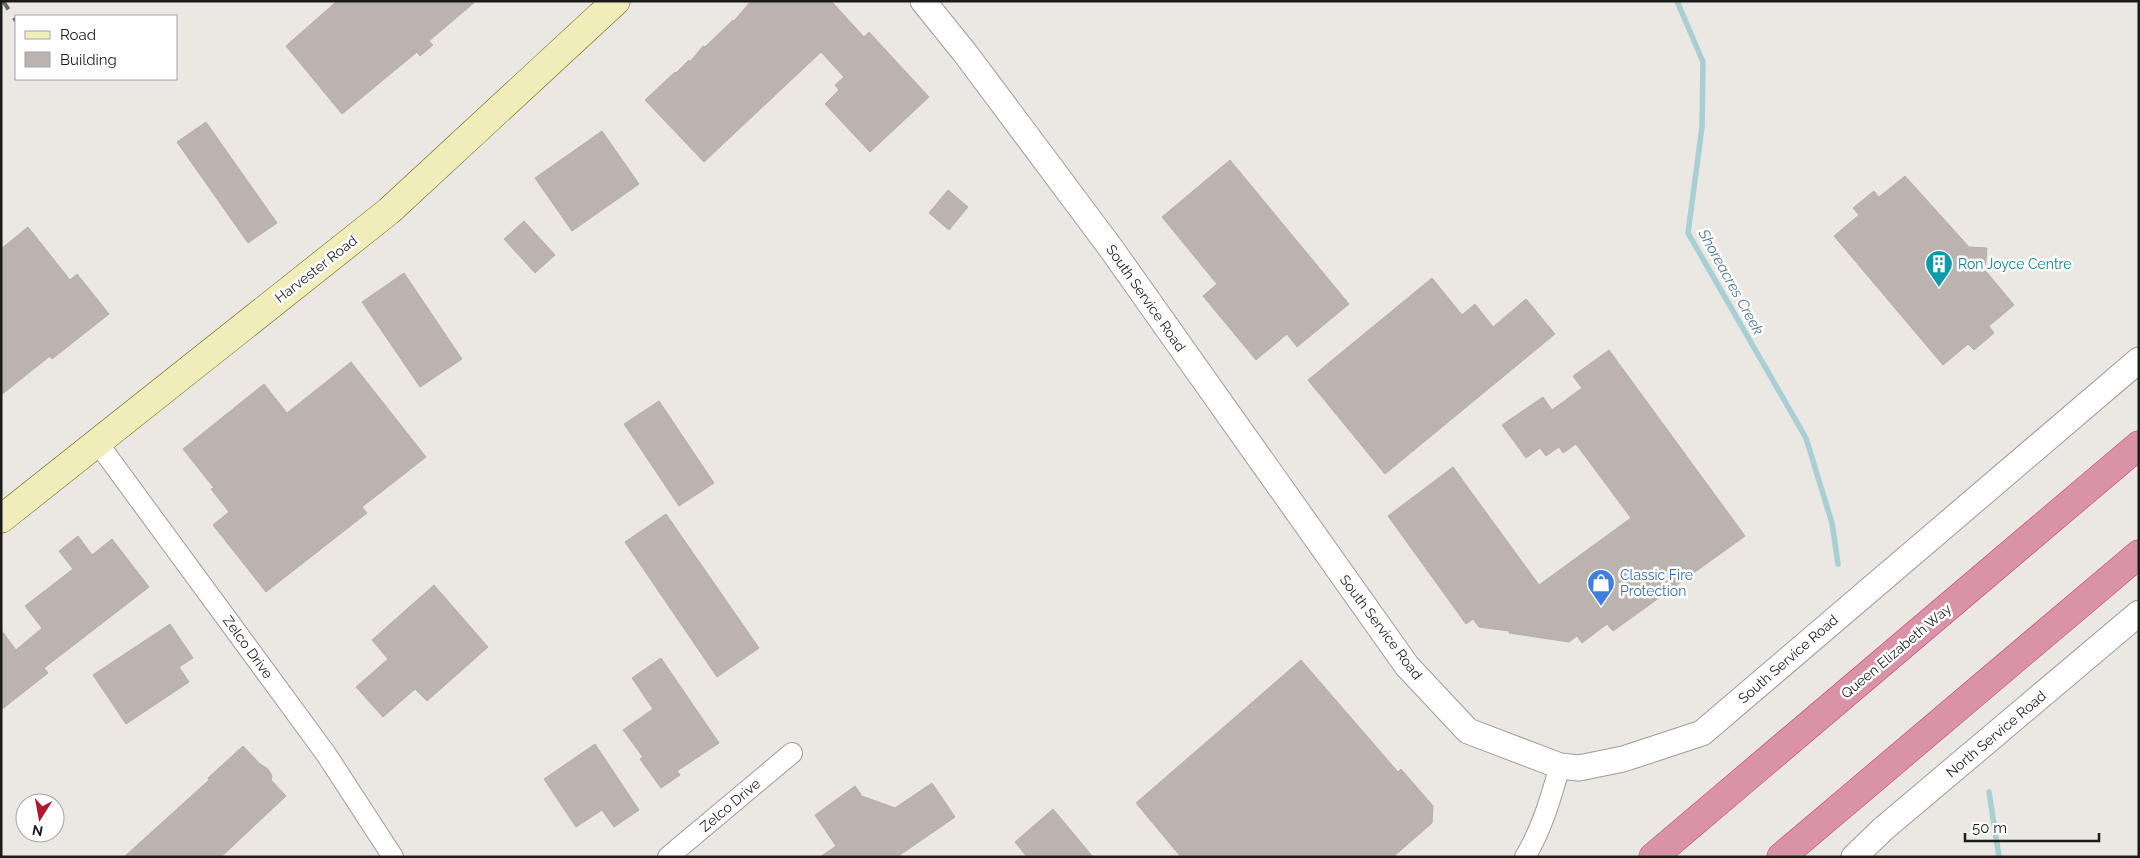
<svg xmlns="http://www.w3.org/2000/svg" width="2140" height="858" viewBox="0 0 2140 858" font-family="Raleway,sans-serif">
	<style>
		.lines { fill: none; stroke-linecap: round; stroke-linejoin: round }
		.stream { stroke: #a7cfd4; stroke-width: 5.5 }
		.building { fill: #bbb3af; stroke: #bbada6 }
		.minor-casing { stroke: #9c9c9c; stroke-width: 22 }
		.tertiary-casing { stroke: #9c9c9c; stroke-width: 27 }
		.secondary-casing { stroke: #636211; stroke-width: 29 }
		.motorway-casing { stroke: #c03876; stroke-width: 29 }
		.minor { stroke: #fff; stroke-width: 20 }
		.tertiary { stroke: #fff; stroke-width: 25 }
		.secondary { stroke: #f0edbb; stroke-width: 28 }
		.motorway { stroke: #da92a7; stroke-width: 28 }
		.rail { stroke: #696969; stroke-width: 4; stroke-dasharray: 10 10; stroke-linecap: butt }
		.labels { text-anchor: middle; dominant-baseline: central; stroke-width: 5; stroke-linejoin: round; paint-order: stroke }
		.culture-label { font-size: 14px; fill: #0d838f; stroke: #fff; text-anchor: start }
		.street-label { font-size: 14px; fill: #1b1b1b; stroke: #fff }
		.shop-label { font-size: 14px; fill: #366cbe; stroke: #fff; text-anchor: start }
		.water-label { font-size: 15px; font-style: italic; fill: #517b97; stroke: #fff }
	</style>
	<rect width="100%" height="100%" fill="#ebe7e2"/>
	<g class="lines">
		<g class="stream">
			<path d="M1677 1 1703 62 1702 127 1688 233 1806 438 1832 523 1838 564"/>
			<path d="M1989 792 1999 857"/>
		</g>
	</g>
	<g class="building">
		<path d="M337 1H476L429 41 433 45 420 56 417 52 342 114 286 46Z"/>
		<path d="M751 1H831L864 37 869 32 929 97 870 152 825 104 839 90 835 85 844 77 821 52 704 162 645 100 675 72 676 73 689 60 690 62 703 46 705 47 733 20 734 21Z"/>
		<path d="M206 122 277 223 248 243 177 142Z"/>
		<path d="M602 131 639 184 572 231 535 178Z"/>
		<path d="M1230 160 1349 304 1297 347 1287 334 1256 360 1203 296 1217 284 1162 217Z"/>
		<path d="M1905 176 1969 247 1987 248 1985 270 2014 305 1989 326 1994 333 1974 350 1968 344 1943 365 1834 236 1859 215 1853 208 1874 191 1879 197Z"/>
		<path d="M948 190 968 207 949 230 929 213Z"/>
		<path d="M524 221 555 255 535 273 504 239Z"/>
		<path d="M28 227 70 280 77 274 109 314 52 359 50 356 1 395V249Z"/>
		<path d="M404 273 462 359 420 387 362 302Z"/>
		<path d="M1432 278 1462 315 1475 304 1493 327 1526 299 1555 334 1385 474 1308 380Z"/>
		<path d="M1609 350 1745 536 1613 631 1607 624 1582 643 1577 636 1569 642 1509 633V631L1479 627 1473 619 1466 624 1388 516 1453 467 1539 585 1631 518 1576 444 1563 453 1559 447 1546 456 1540 448 1526 458 1502 425 1543 397 1552 410 1582 388 1573 376Z"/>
		<path d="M351 362 426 457 362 507 367 513 266 592 213 525 229 512 211 489 214 488 183 449 264 384 287 413Z"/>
		<path d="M659 401 714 483 679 506 624 424Z"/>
		<path d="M666 514 759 648 717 677 625 542Z"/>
		<path d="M78 536 92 555 112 539 149 587 44 668 48 673 1 710V630L16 650 42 628 25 606 73 569 59 551Z"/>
		<path d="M434 585 488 647 427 701 415 689 383 717 356 687 388 659 372 640Z"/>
		<path d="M170 624 193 658 179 667 189 682 126 724 93 675Z"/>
		<path d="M661 658 719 743 677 771 680 775 661 788 640 759 643 757 623 730 653 709 632 678Z"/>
		<path d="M1301 660 1398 772 1401 769 1433 806 1432 823 1393 857H1181L1136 803Z"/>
		<path d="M595 744 639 810 614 827 602 810 576 827 544 779Z"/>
		<path d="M243 746 260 764 268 769 272 776 271 780 286 796 221 857H124L209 780 208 778Z"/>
		<path d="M932 783 955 817 897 857H820L836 846 815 815 855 786 862 796 895 808Z"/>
		<path d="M1053 809 1093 857H1027L1015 842Z"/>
	</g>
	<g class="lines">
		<defs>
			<g id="minor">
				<path d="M97 442 326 754 393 857"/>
				<path d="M668 857 792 753"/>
				<path d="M1525 857C1542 829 1551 797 1560 766"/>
			</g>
			<g id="tertiary">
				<path d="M923 1 965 53 1110 247 1407 666 1468 731 1560 766 1579 768 1623 759 1702 733 2139 360"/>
				<path d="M1854 857 1883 829 2139 613"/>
			</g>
			<path id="secondary" d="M1 519 389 211 616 1"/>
			<g id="motorway">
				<path d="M1653 857 2139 445"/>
				<path d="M1781 857 2139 554"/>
			</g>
		</defs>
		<use href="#minor" class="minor-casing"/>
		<use href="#tertiary" class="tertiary-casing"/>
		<use href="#secondary" class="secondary-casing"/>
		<use href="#motorway" class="motorway-casing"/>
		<use href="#minor" class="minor"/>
		<use href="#tertiary" class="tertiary"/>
		<use href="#secondary" class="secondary"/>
		<use href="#motorway" class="motorway"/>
		<path class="rail" d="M3 1 16 21"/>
	</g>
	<defs>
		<symbol id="building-pin" viewBox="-11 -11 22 30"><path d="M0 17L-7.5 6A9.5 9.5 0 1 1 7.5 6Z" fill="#0f9aa8" stroke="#fff"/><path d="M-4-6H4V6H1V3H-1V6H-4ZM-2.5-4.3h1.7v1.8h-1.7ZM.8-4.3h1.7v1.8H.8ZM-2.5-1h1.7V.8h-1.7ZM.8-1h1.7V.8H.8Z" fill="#fff"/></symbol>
		<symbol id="shop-pin" viewBox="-11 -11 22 30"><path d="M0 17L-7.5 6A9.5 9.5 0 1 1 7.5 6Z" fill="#3f7fe0" stroke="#fff"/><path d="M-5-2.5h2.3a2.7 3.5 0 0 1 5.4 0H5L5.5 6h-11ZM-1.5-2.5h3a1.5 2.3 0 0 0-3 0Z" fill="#fff"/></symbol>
	</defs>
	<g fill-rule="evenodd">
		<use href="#building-pin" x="1923" y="248" width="32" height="43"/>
		<use href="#shop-pin" x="1585" y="567" width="32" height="43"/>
	</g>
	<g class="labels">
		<g class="culture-label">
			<text x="1958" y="264">Ron Joyce Centre</text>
		</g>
		<g class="street-label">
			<text transform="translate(316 269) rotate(-38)">Harvester Road</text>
			<text transform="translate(1146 298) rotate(55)">South Service Road</text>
			<text transform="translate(1381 627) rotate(53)">South Service Road</text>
			<text transform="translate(248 647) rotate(54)">Zelco Drive</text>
			<text transform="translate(1896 651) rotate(-40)">Queen Elizabeth Way</text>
			<text transform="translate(1788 659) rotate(-41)">South Service Road</text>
			<text transform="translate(1996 734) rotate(-40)">North Service Road</text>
			<text transform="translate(730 805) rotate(-40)">Zelco Drive</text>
		</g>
		<g class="shop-label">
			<text x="1620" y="575">Classic Fire<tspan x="1620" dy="16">Protection</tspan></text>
		</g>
		<g class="water-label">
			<text transform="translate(1731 282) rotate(61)">Shoreacres Creek</text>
		</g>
	</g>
	<rect width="2140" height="858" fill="none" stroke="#1b1b1b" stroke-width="5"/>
	<rect x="15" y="15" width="162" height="65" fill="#ffffff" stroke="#a4a4a4"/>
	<rect x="25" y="31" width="25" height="8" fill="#f0edbb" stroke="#a4a4a4"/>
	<text x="60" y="40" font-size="15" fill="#1b1b1b">Road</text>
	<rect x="25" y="52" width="25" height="15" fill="#bbb3af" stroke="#a4a4a4"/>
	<text x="60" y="65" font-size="15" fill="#1b1b1b">Building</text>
	<g transform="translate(40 818) rotate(191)"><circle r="24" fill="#ffffff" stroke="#a4a4a4"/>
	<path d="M0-4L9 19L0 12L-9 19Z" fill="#ae1829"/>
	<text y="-8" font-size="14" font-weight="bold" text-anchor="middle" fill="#1b1b1b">N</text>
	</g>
	<path d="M1965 833v8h134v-8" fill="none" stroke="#1b1b1b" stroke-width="2.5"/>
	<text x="1972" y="833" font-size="15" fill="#1b1b1b" stroke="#ffffff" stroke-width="4" paint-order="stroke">50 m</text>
</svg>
